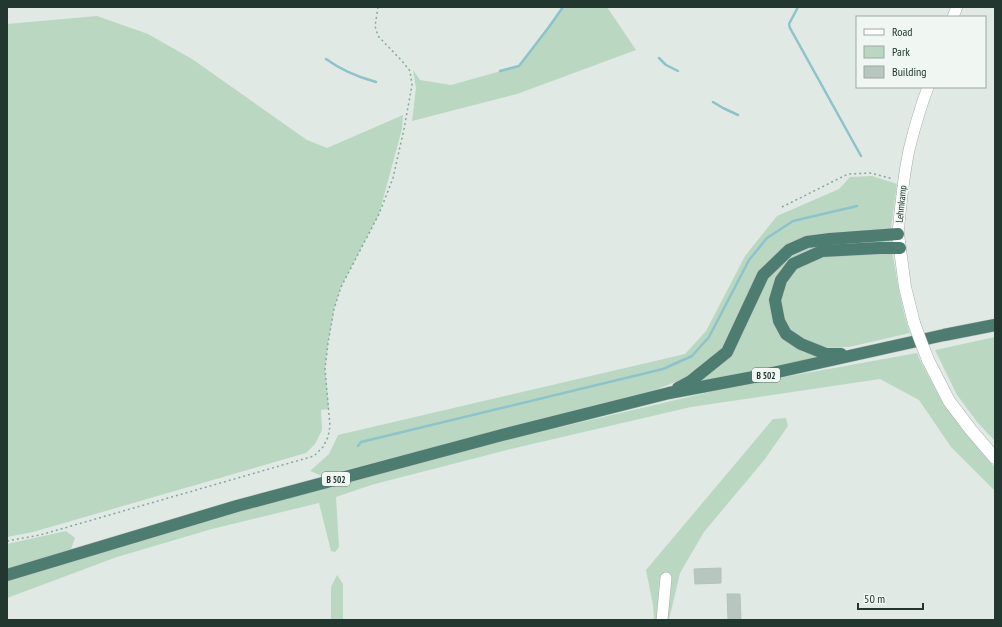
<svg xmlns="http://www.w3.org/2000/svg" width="1002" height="627" viewBox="0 0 1002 627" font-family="'PT Sans Narrow',sans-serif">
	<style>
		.green { fill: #bad8c1 }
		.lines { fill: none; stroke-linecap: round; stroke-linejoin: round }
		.stream { stroke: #8dc3c9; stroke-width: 2.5 }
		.building { fill: #b8c6c0; stroke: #b3c2bb }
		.minor-casing { stroke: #a3b0aa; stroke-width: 12 }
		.tertiary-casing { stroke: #a3b0aa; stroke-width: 13 }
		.trunk-casing { stroke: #bdc3c1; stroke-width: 13 }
		.path { stroke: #83a99b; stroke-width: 1.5; stroke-dasharray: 2 3; stroke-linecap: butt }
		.minor { stroke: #fff; stroke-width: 11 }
		.tertiary { stroke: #fff; stroke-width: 12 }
		.trunk { stroke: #4d7d70; stroke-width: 12 }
		.tertiary-bridge-casing { stroke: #a3b0aa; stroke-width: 13; stroke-linecap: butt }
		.tertiary-bridge { stroke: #fff; stroke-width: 12 }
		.labels { text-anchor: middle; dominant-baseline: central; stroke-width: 3.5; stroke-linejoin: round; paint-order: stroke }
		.shield { fill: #f0f6f2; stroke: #60706a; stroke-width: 1 }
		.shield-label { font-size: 9px; font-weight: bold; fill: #223730 }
		.street-label { font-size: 10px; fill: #223730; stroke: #f0f6f2 }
	</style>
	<rect width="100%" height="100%" fill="#e0e9e4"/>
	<g class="green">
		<path d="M562 7H607L636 50 517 94 412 121 416 88 413 70 420 80 451 85 519 66Z"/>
		<path d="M97 16 148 34 192 59 307 140 327 148 403 115 402 129 379 214 341 287 334 309 328 343 325 369 329 409 321 410 322 430 315 444 306 453 33 532 7 537V24Z"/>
		<path d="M872 176 897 184 891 228 837 232 798 239 759 273 739 317 722 349 690 376 655 390 322 476 310 471 329 454 338 435 685 354 706 331 745 256 777 216 839 189 850 177Z"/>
		<path d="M885 238V241L815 247 793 258 771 298 791 344 803 352 823 358 690 386 708 374 770 273 790 253 809 244Z"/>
		<path d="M892 251C897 278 901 307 910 333L849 347H817L795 335 786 325 781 313 780 295 784 281 798 265 820 254Z"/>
		<path d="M995 337V441L978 423 957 395 935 350Z"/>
		<path d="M917 353 921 362 944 405 995 468V491L951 447 919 400 880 379 691 407 515 448 371 485 336 497 339 547 335 552 331 551 319 503 212 529 117 557 7 598V581L330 485 527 435 735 386Z"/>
		<path d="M786 418 788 426 765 459 704 532 680 573 669 620H654L653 605 646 570 773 419Z"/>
		<path d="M66 531 75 538 71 549 7 570V544Z"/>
		<path d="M337 575 343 584V620H331V587Z"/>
	</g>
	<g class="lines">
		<g class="stream">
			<path d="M798 7 789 24 790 28 861 156"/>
			<path d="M659 58 666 65 678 71"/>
			<path d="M326 59C341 70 358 77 376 82"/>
			<path d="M500 71 519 66 549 27 563 7"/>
			<path d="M713 102 723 108 738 115"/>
			<path d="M358 446 361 442 663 369 692 356 709 337 749 260 767 238 793 221 857 206"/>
		</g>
	</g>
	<g class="building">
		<path d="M721 568V583L695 584 694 569Z"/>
		<path d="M727 594H740L741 620H728Z"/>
	</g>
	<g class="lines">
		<defs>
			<g id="minor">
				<path d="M953 17 957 7"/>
				<path d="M898 234C901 204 903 175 910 146 915 126 921 106 928 87"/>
				<path d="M662 620 666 578"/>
			</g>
			<g id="tertiary">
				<path d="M898 234 905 287 914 323"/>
				<path d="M928 360 949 401 971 430 995 458"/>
			</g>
			<g id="trunk">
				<path d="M841 354H826L801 344 786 334 779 321 775 300 781 280 793 264 822 251 879 248H900"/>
				<path d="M678 388 691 381 727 352 763 275 789 250 807 242 830 239 898 234"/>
				<path d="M7 575 237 506 502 435 669 393 759 376 944 335 995 325"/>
			</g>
		</defs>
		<use href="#minor" class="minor-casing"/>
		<use href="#tertiary" class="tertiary-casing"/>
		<use href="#trunk" class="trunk-casing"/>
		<g class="path">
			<path d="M782 207 848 174 870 173 893 179"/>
			<path d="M7 541 40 535 314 456 323 447 328 437 330 426 325 369 328 343 334 309 341 287 379 214 393 178 404 129 412 85 410 71 402 61 378 36 375 26 378 7"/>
		</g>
		<use href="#minor" class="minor"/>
		<use href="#tertiary" class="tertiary"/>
		<use href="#trunk" class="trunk"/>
		<defs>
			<path id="tertiary-bridge" d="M914 323 921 342 928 360"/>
		</defs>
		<use href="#tertiary-bridge" class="tertiary-bridge-casing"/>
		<use href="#tertiary-bridge" class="tertiary-bridge"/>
	</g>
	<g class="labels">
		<g class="shield">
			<rect x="752" y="368" width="28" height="14" rx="3"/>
			<rect x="322" y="472" width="28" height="14" rx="3"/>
		</g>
		<g class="shield-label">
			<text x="766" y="375">B 502</text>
			<text x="336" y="479">B 502</text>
		</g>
		<g class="street-label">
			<text transform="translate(901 204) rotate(-84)">Lehmkamp</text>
		</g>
	</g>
	<rect width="1002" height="627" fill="none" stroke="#223730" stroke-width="16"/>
	<rect x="856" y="16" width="130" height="72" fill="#f0f6f2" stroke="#9eaaa4"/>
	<rect x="864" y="29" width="20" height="6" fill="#ffffff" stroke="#9eaaa4"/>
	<text x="892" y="36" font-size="12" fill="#223730">Road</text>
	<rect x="864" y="46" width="20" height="12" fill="#bad8c1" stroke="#9eaaa4"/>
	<text x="892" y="56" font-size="12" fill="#223730">Park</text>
	<rect x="864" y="66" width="20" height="12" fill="#b8c6c0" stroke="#9eaaa4"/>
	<text x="892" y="76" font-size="12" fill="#223730">Building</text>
	<path d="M858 603v6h65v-6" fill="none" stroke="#223730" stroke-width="2"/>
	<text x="864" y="603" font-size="12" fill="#223730" stroke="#f0f6f2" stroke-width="3" paint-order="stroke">50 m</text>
</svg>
